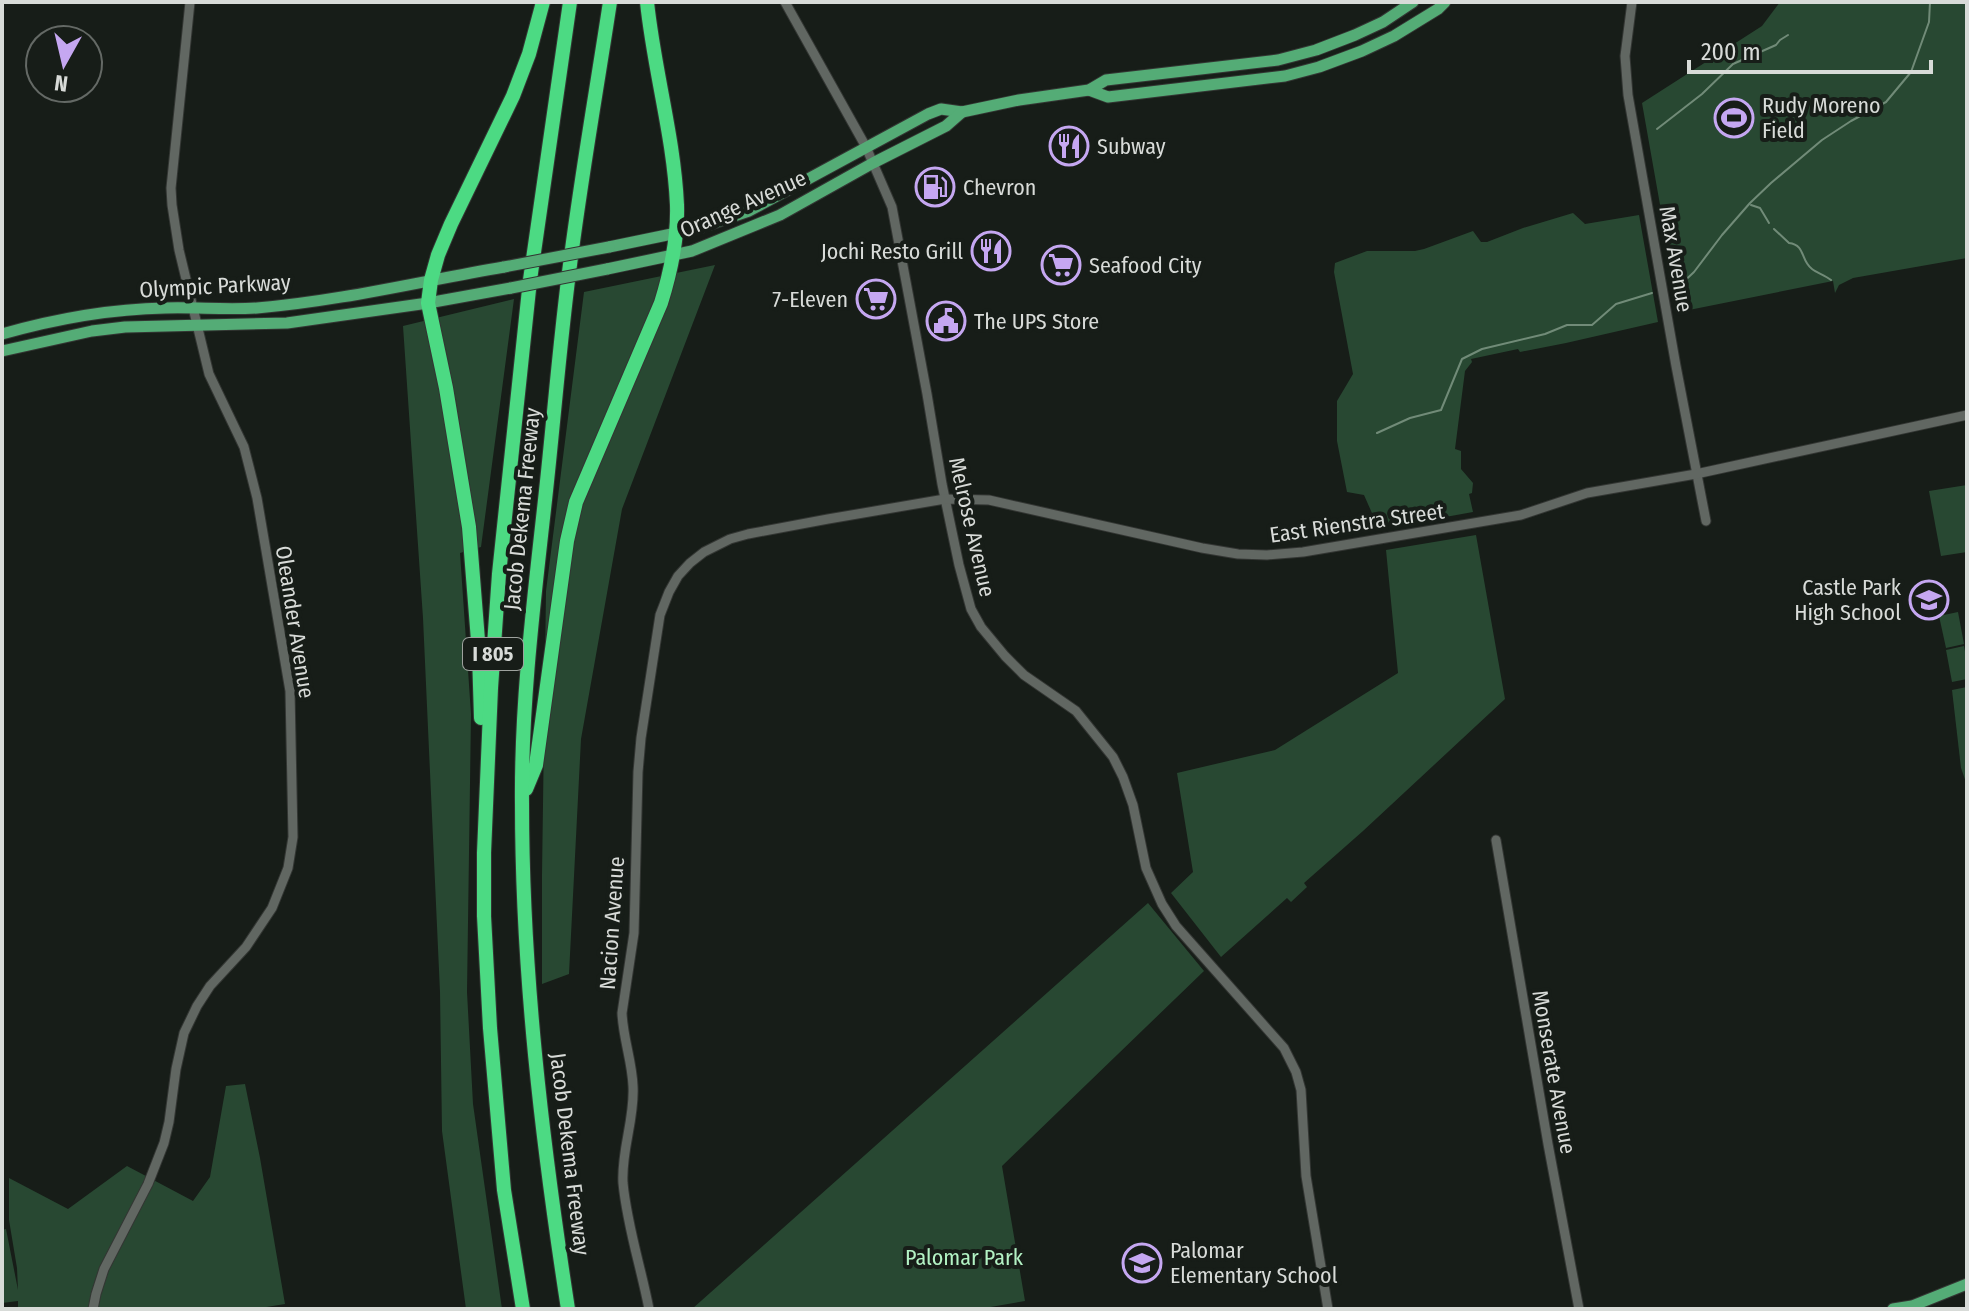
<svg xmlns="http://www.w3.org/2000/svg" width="1969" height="1311" viewBox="0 0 1969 1311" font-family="'Fira Sans Condensed',sans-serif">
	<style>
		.green { fill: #284832 }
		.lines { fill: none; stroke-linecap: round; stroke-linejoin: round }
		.stream { stroke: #718b78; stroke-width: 2 }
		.minor-casing { stroke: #333633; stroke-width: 11 }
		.major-casing { stroke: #333633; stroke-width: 13 }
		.highway-casing { stroke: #333633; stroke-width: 16 }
		.minor { stroke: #616762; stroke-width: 9 }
		.major { stroke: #54ac76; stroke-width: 11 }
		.highway { stroke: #4cda83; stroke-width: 14 }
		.major-bridge-casing { stroke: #333633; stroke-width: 13; stroke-linecap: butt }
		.major-bridge { stroke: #54ac76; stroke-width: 11 }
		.labels { text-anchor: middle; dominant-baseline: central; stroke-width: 8; stroke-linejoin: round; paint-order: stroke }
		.shield { fill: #171d18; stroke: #9ea29e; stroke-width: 2 }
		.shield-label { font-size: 20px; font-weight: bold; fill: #d8dbd8 }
		.poi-label { font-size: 22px; fill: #d8dbd8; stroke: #171d18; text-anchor: start }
		.street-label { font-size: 22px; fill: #d8dbd8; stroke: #171d18 }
		.park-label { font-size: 22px; fill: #b3f2c4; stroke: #171d18 }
	</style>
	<rect width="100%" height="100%" fill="#171d18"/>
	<g class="green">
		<path d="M1780 2H1967V258L1853 278 1839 285 1835 293 1833 281 1679 312 1642 103 1762 26Z"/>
		<path d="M1573 213 1585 224 1639 215 1658 322 1566 343 1520 352 1518 349 1471 359 1472 362 1465 371 1455 449 1461 451V469L1473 483 1472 493 1469 494 1473 512 1379 529 1364 495 1347 492 1337 441V401L1353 374 1334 272 1335 263 1367 251H1415L1424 249 1473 231 1481 242H1487L1523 228Z"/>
		<path d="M715 265 622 509 581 739 569 974 542 984V875L546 591 584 292Z"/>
		<path d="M514 299 481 547 460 553 471 714 467 992 473 1104 502 1309H466L442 1131 440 992 423 618 403 326Z"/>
		<path d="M1967 485V552L1941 556 1929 491Z"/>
		<path d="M1476 535 1505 699 1363 831 1304 883 1307 887 1291 902 1287 898 1221 957 1171 893 1193 872 1177 773 1275 750 1398 673 1386 550Z"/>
		<path d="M1958 612 1964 644 1946 648 1939 616Z"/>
		<path d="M1964 646 1967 662V679L1952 682 1946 650Z"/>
		<path d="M1967 687V785L1961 768 1952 690Z"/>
		<path d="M1148 903 1204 971 1002 1166 1025 1301 979 1309H692Z"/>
		<path d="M245 1084 260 1158 285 1304 254 1309H18V1301L2 1303V1230L6 1229 18 1290 17 1268 9 1220V1178L68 1209 127 1166 193 1201 210 1177 226 1086Z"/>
	</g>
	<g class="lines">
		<g class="stream">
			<path d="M1657 129 1702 94 1733 64 1776 45 1780 40 1788 35"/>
			<path d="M1751 205 1760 208 1769 223"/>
			<path d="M1774 229 1789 243C1806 245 1800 260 1812 269 1817 273 1825 275 1831 280"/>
			<path d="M1674 289 1677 288 1694 272 1722 235 1750 203 1771 183 1822 140 1851 121 1886 102 1911 72 1929 22 1930 2"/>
			<path d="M1377 433 1410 418 1441 410 1462 359 1482 349 1545 334 1567 325H1592L1616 304 1652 293"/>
		</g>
		<defs>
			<g id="minor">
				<path d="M785 2 866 147 892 207 927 394 942 484 959 565 971 609 981 627 1005 656 1024 675 1076 711 1113 757 1123 777 1133 805 1146 868 1162 904 1176 926 1284 1048 1296 1072 1301 1090 1306 1176 1328 1309"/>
				<path d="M1632 2 1625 56 1628 95 1676 366 1706 521"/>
				<path d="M1496 840 1548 1144 1579 1309"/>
				<path d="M93 1309 96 1294 104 1269 148 1184 164 1143 169 1122 176 1069 184 1033 197 1006 210 986 246 947 272 908 288 868 293 837 290 691 257 498 244 447 209 374 179 250 172 205 171 188 190 2"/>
				<path d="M649 1309C641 1267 627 1226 623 1183 621 1150 635 1119 633 1086 632 1061 623 1038 622 1013L634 933 638 772 641 738 660 615 669 592 678 576 690 563 704 552 730 539 748 534 828 519 945 499 989 500 1202 548 1238 554 1267 555 1303 552 1521 515 1587 493 1696 474 1967 415"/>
			</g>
			<g id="major">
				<path d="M1089 90 1108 97 1285 76 1319 67 1362 51 1394 36 1438 9 1445 2"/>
				<path d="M609 247 696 229 749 211 928 114 941 109 962 112 1019 100 1089 90 1106 80 1278 60 1316 50 1355 35 1383 22 1413 2"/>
				<path d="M607 269 692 251 780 215 873 163 946 126 962 112"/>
				<path d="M2 334C55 319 110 309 165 308 195 307 226 310 257 308 340 301 422 281 504 267"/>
				<path d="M2 351 92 331 125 327 287 323 428 303 511 288"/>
				<path d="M1893 1309 1912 1306 1967 1284"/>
			</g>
			<g id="highway">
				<path d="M481 718 479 653 469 527 446 388 428 303 431 280 438 255 451 224 513 96 529 54 543 2"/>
				<path d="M526 789 536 765 567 541 576 502 661 303C671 271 678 239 677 205 674 137 654 70 647 2"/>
				<path d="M523 1309 504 1190 490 1028 484 916V853L491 688 499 574 530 280 570 2"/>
				<path d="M568 1309C542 1141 522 973 522 803 521 702 534 600 545 500 554 419 560 338 571 257 582 172 597 87 610 2"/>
			</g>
		</defs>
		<use href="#minor" class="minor-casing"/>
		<use href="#major" class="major-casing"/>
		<use href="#highway" class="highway-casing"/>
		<use href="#minor" class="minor"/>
		<use href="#major" class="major"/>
		<use href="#highway" class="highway"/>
		<defs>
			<g id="major-bridge">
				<path d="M504 267 609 247"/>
				<path d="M511 288 607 269"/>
			</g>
		</defs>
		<use href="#major-bridge" class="major-bridge-casing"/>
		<use href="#major-bridge" class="major-bridge"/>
	</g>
	<defs>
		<symbol id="stadium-ring" viewBox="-11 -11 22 22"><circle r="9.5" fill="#171d18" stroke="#c5a7f1" stroke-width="1.5"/><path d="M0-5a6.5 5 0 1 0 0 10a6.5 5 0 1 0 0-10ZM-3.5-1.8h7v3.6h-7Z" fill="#c5a7f1"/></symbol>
		<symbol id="restaurant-ring" viewBox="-11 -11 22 22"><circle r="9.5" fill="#171d18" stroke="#c5a7f1" stroke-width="1.5"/><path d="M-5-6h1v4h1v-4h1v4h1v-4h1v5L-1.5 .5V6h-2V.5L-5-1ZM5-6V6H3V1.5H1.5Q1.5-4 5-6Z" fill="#c5a7f1"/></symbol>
		<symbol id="fuel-ring" viewBox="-11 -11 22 22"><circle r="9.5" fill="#171d18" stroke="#c5a7f1" stroke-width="1.5"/><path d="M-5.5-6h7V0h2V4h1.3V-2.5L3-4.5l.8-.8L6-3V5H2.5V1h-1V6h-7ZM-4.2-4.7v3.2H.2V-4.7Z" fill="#c5a7f1"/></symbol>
		<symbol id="supermarket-ring" viewBox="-11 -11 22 22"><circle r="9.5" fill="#171d18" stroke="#c5a7f1" stroke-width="1.5"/><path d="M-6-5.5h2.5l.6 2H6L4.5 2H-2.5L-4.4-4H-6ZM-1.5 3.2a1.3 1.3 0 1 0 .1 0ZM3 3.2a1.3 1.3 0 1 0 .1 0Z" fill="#c5a7f1"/></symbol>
		<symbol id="civic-ring" viewBox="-11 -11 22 22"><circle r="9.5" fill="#171d18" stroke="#c5a7f1" stroke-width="1.5"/><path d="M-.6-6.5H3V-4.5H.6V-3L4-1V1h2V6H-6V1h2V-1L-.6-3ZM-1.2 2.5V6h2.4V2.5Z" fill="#c5a7f1"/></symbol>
		<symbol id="school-ring" viewBox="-11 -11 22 22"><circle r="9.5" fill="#171d18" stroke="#c5a7f1" stroke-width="1.5"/><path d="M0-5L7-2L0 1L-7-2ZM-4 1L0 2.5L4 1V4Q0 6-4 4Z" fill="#c5a7f1"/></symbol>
	</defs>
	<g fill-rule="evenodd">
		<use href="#stadium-ring" x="1712" y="96" width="44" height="44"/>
		<use href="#restaurant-ring" x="1047" y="124" width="44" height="44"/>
		<use href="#fuel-ring" x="913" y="165" width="44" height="44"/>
		<use href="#restaurant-ring" x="969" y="229" width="44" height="44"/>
		<use href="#supermarket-ring" x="1039" y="243" width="44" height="44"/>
		<use href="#supermarket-ring" x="854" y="277" width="44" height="44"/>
		<use href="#civic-ring" x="924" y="299" width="44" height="44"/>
		<use href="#school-ring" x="1907" y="578" width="44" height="44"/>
		<use href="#school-ring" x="1120" y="1241" width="44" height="44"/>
	</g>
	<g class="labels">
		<rect class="shield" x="463" y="638" width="60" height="32" rx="6"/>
		<g class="shield-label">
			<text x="493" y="654">I 805</text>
		</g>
		<g class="poi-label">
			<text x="1762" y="105">Rudy Moreno<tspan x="1762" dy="25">Field</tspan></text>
			<text x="1097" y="146">Subway</text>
			<text x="963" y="187">Chevron</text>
			<text x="963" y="251" text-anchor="end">Jochi Resto Grill</text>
			<text x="1089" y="265">Seafood City</text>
			<text x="848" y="299" text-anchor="end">7-Eleven</text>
			<text x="974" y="321">The UPS Store</text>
			<text x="1901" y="587" text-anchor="end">Castle Park<tspan x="1901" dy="25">High School</tspan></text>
			<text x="1170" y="1250">Palomar<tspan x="1170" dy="25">Elementary School</tspan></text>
		</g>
		<g class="street-label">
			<text transform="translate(743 204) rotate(-24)">Orange Avenue</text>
			<text transform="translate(1676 259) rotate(80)">Max Avenue</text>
			<text transform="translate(215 286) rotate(-3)">Olympic Parkway</text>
			<text transform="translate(522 509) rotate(-84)">Jacob Dekema Freeway</text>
			<text transform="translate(1357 523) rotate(-8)">East Rienstra Street</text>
			<text transform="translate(972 527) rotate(77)">Melrose Avenue</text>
			<text transform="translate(295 622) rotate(81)">Oleander Avenue</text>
			<text transform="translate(612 923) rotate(-86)">Nacion Avenue</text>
			<text transform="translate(1554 1072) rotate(80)">Monserate Avenue</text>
			<text transform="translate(570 1154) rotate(83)">Jacob Dekema Freeway</text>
		</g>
		<g class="park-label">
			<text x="964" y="1257">Palomar Park</text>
		</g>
	</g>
	<rect width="1969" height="1311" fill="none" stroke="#d8dbd8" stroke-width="8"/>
	<g transform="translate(64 64) rotate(188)"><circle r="38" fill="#171d18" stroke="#646965" stroke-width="2"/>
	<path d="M0-6L14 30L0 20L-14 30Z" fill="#c5a7f1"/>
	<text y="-12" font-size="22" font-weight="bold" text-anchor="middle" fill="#d8dbd8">N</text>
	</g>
	<path d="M1689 60v12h242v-12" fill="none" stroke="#d8dbd8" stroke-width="4"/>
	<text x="1701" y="60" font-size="24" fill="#d8dbd8" stroke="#171d18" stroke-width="6" paint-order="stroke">200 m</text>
</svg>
